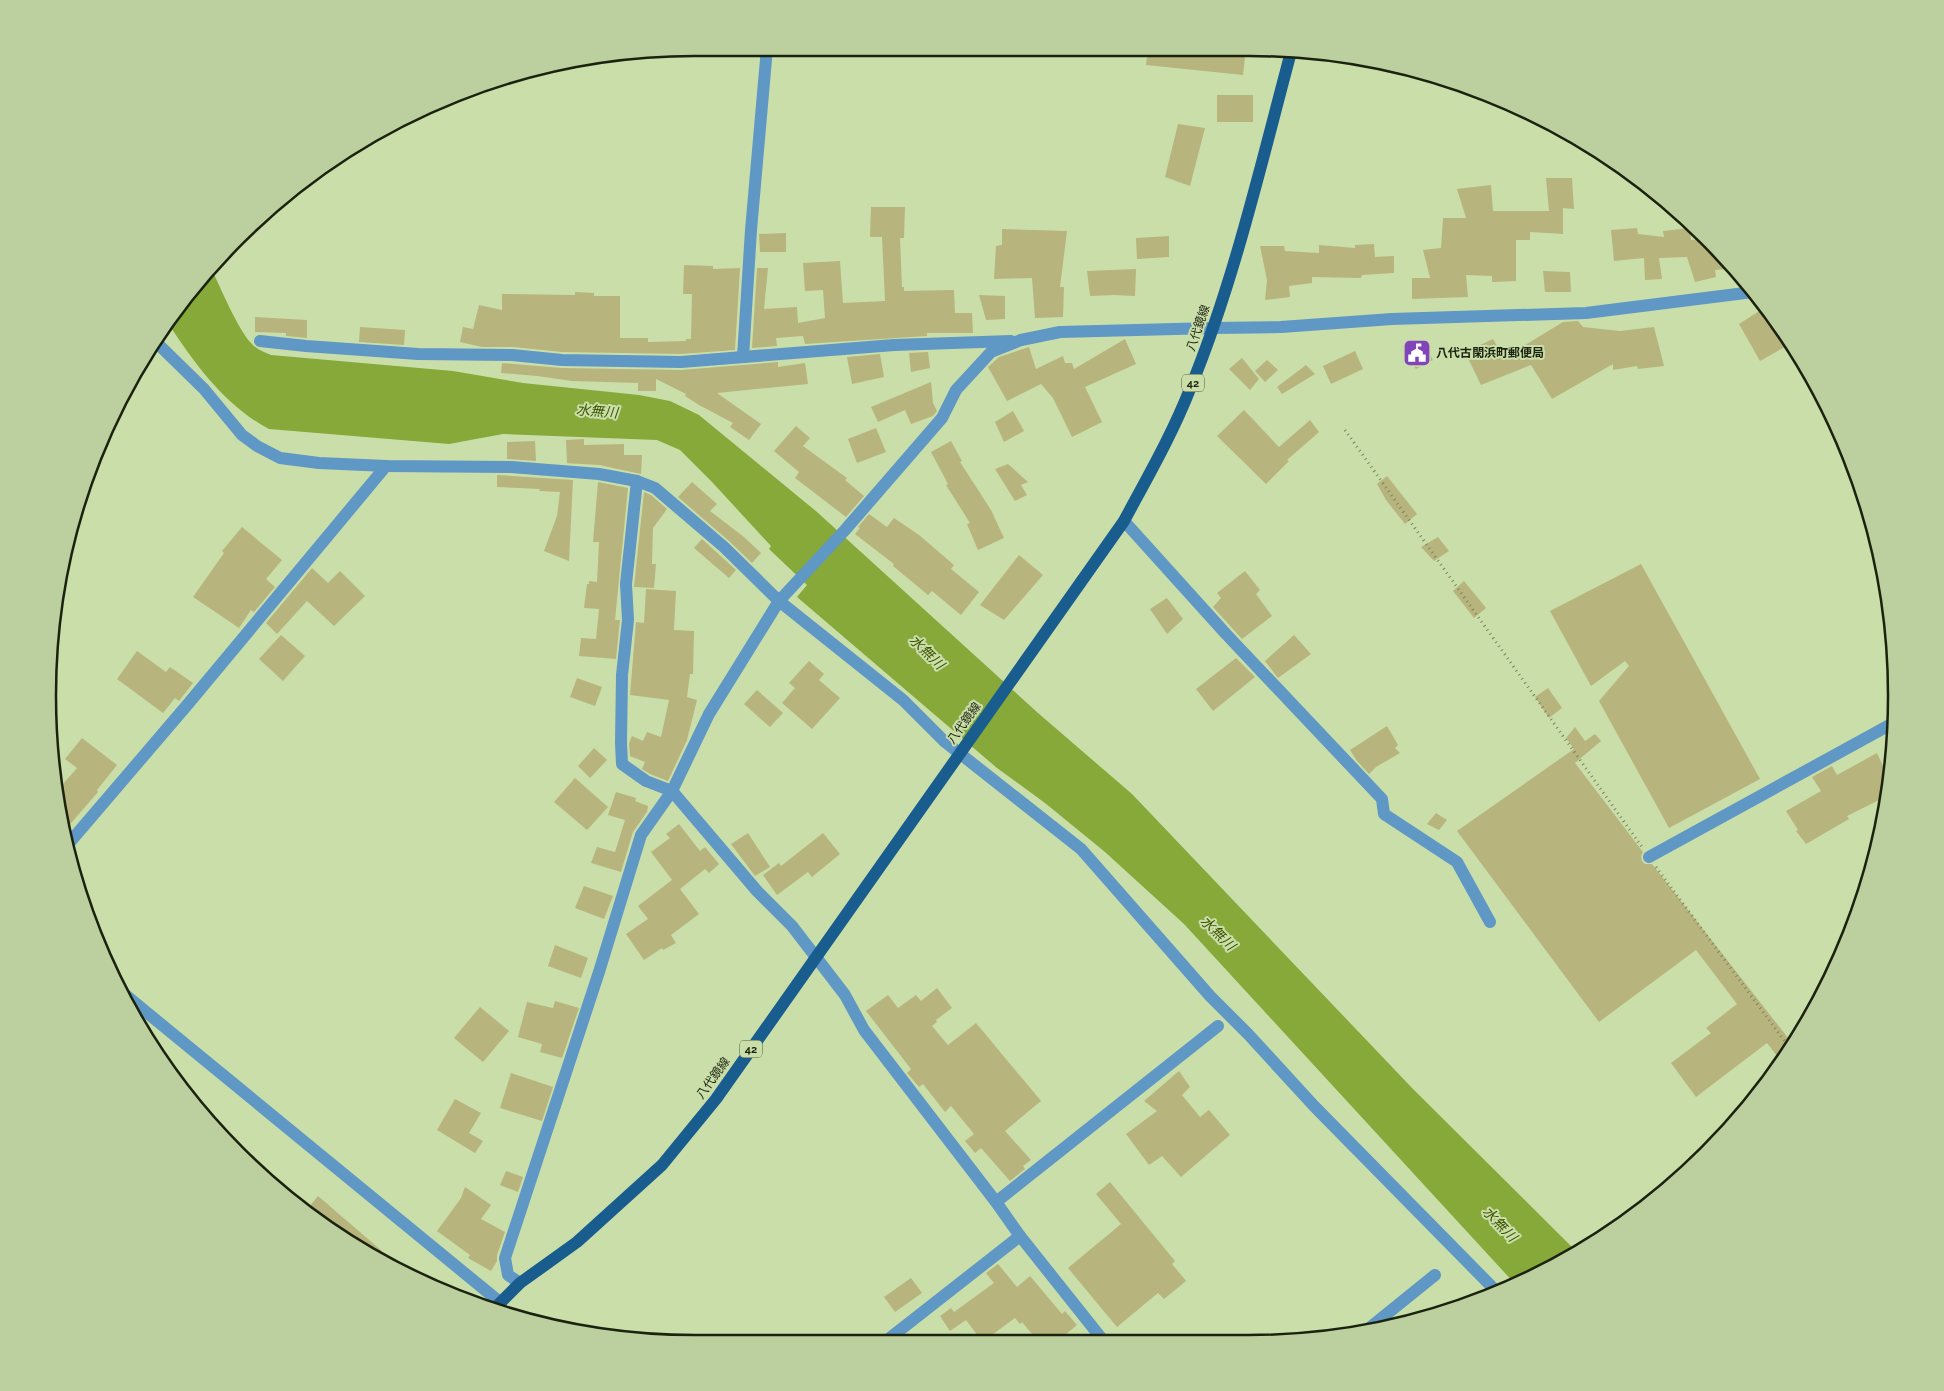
<svg xmlns="http://www.w3.org/2000/svg" width="1944" height="1391" viewBox="0 0 1944 1391" font-family="Raleway,'Noto Sans JP',sans-serif">
	<style>
		.water { fill: #86a93a }
		.building { fill: #b8b47d }
		.lines { fill: none; stroke-linecap: round; stroke-linejoin: round }
		.path { stroke: #788661; stroke-width: 3; stroke-dasharray: 1 4; stroke-linecap: butt }
		.minor { stroke: #5f97c5; stroke-width: 12 }
		.tertiary { stroke: #5f97c5; stroke-width: 12 }
		.primary { stroke: #185d8e; stroke-width: 12 }
		.labels { text-anchor: middle; dominant-baseline: central; stroke-width: 4; stroke-linejoin: round; paint-order: stroke }
		.shield { fill: #cadeaa; stroke: #505a3d; stroke-width: 1 }
		.shield-label { font-size: 11px; font-weight: bold; fill: #1b220e }
		.street-label { font-size: 12px; fill: #1b220e; stroke: #cadeaa }
		.poi-label { font-size: 12px; font-weight: bold; fill: #1b220e; stroke: #cadeaa; text-anchor: start }
		.water-label { font-size: 14px; font-style: italic; fill: #3e5400; stroke: #cadeaa }
		.rim { fill: none; stroke: #1b220e; stroke-width: 2.5 }
	</style>
	<rect width="100%" height="100%" fill="#cadeaa"/>
	<path class="water" d="M210 266C220 286 237 328 251 343 256 349 263 352 271 355L453 371 523 383 639 395 670 401 699 415 817 512 1038 713 1132 794 1413 1089 1575 1250 1535 1277 1516 1285 1184 924 1105 852 1045 803 997 768 797 597 807 585 769 549 771 546 712 482 680 450 657 440 503 434 449 444 269 429C227 407 196 366 170 326Z"/>
	<g class="building">
		<path d="M1148 48H1246L1243 75 1146 65Z"/>
		<rect x="1217" y="95" width="36" height="27"/>
		<path d="M1178 124 1205 128 1190 186 1165 177Z"/>
		<path d="M1546 178H1572L1574 209 1563 208V234L1530 232V240H1516V281L1492 282V276L1466 275 1468 297 1412 299V278H1430L1423 250 1441 248 1443 218H1466L1457 189 1491 185 1493 211H1549Z"/>
		<path d="M871 207H905L904 238H900L902 287H904V291L954 290 955 313H972L973 333H927V336L805 344 803 336 776 338 777 346 752 348 757 268H768L764 309 797 307 798 323 825 318 823 290 805 291 803 263 840 261 843 303 885 301 882 237H870Z"/>
		<path d="M1637 228 1638 234 1664 237 1663 231 1690 228 1691 240 1706 239 1735 268 1715 270 1716 277 1695 282 1687 257 1659 258 1662 279 1645 280 1644 258 1614 261 1611 230Z"/>
		<path d="M1002 229 1067 231 1060 287H1064L1063 317 1035 318 1032 278 994 279 996 246 1002 245Z"/>
		<path d="M786 233V252H760L759 234Z"/>
		<path d="M1169 236V257L1137 259 1136 238Z"/>
		<path d="M1374 244 1375 257 1394 256V273L1362 275 1361 278 1312 277V283L1289 286 1290 297 1265 300 1267 280 1260 246H1284L1285 251 1319 253V245L1355 248V245Z"/>
		<path d="M684 265 713 266V269L740 268 735 350 681 354 562 352 513 347H482L460 342 463 327 473 329 479 305 502 310V294L575 295V292L594 293V296H620V338H648V342L686 341V339H691L692 294H683Z"/>
		<path d="M1136 269 1135 296 1114 295 1090 296 1087 271Z"/>
		<path d="M1543 271 1570 272 1571 292H1545Z"/>
		<path d="M979 295 1005 296V319L986 320Z"/>
		<path d="M1764 308 1790 344 1760 361 1739 324Z"/>
		<path d="M255 317 307 320V338L286 336V333L255 332Z"/>
		<path d="M1578 321 1583 327 1620 331 1654 327 1664 366 1638 369 1637 366 1613 370V364L1552 399 1531 365 1481 385 1465 352 1493 339 1504 358 1563 322Z"/>
		<path d="M360 327 405 330 404 345 359 342Z"/>
		<path d="M1125 339 1136 364 1085 387 1102 422 1072 437 1053 398 1041 384 1007 401 988 367 999 357 1029 347 1036 369 1063 356 1065 363H1072L1074 369Z"/>
		<path d="M1424 346 1433 360 1416 369 1405 356Z"/>
		<path d="M1355 351 1363 369 1331 384 1323 366Z"/>
		<path d="M928 352 930 368 911 372 909 353Z"/>
		<path d="M880 354 884 377 852 384 847 357Z"/>
		<path d="M1242 358 1259 379 1250 390 1229 369Z"/>
		<path d="M1267 360 1278 370 1265 382 1255 371Z"/>
		<path d="M778 362V367L805 363 808 384 717 393 761 424 749 440 730 427 733 423 699 405 685 396 686 394 656 379V391H638V383L572 381 537 376 501 373 502 363 562 368 681 370Z"/>
		<path d="M1306 365 1315 374 1282 394 1277 387Z"/>
		<path d="M931 382 933 403 937 411 933 416 911 424 905 410 878 422 871 407Z"/>
		<path d="M1244 410 1279 447 1310 420 1319 432 1287 460 1289 461 1266 484 1217 436Z"/>
		<path d="M1013 411 1024 431 1004 442 995 422Z"/>
		<path d="M796 426 810 438 803 446 847 478 845 480 864 496 846 517 795 478 799 472 774 451Z"/>
		<path d="M876 428 886 452 857 463 848 439Z"/>
		<path d="M584 439V445L624 444V455H642L641 474 599 465 564 463H567L566 440Z"/>
		<path d="M535 441 536 461 507 459V442Z"/>
		<path d="M951 441 962 461 960 462 991 510 1004 538 978 550 967 524 970 523 946 485 948 484 931 452Z"/>
		<path d="M1008 464 1028 482 1021 485 1027 495 1015 501 995 469Z"/>
		<path d="M497 475 573 480 569 561 544 551 557 516 560 492 539 491 540 489 497 487Z"/>
		<path d="M1387 476 1417 514 1405 524 1386 500 1377 484Z"/>
		<path d="M598 482 628 488 615 620H620L616 659 579 656 581 638 596 639 599 609 584 608 587 584H589V581L597 582 599 542H593Z"/>
		<path d="M692 482 717 504 710 511 744 537 761 553 752 563 729 541 678 497Z"/>
		<path d="M644 492 651 495 667 509 653 528 652 564H656L654 588 634 587Z"/>
		<path d="M869 514 887 527 894 518 919 535 954 565 951 569 979 592 961 615 932 591 928 595 893 566 894 564 855 534 860 528 858 527Z"/>
		<path d="M242 527 282 560 266 579 275 587 254 612 251 610 239 628 193 597 224 553 222 551Z"/>
		<path d="M1438 537 1449 551 1434 561 1421 547Z"/>
		<path d="M702 539 736 570 729 578 694 548Z"/>
		<path d="M1019 555 1043 575 1004 620 980 605Z"/>
		<path d="M1641 564 1760 779 1669 828 1599 701 1629 666 1625 661 1591 686 1550 611Z"/>
		<path d="M312 568 328 583 340 571 365 596 334 626 307 601 277 634 266 623Z"/>
		<path d="M1245 571 1260 590 1256 594 1272 616 1242 639 1213 607 1221 598 1217 593Z"/>
		<path d="M1464 581 1486 608 1474 618 1453 591Z"/>
		<path d="M646 589 676 591 674 630 694 631 693 674H690L687 697 697 700 687 740 668 781 650 774 642 769 645 762 630 756 629 743 632 736 643 741 647 732 661 737 669 700 630 695 636 622 644 623Z"/>
		<path d="M1167 598 1183 619 1167 634 1150 609Z"/>
		<path d="M281 635 305 656 283 681 259 659Z"/>
		<path d="M1294 635 1311 654 1278 678 1265 661Z"/>
		<path d="M137 651 166 672 170 667 193 683 179 701 175 698 163 713 117 679Z"/>
		<path d="M1236 658 1255 677 1213 711 1196 689Z"/>
		<path d="M809 661 824 674 819 680 840 698 812 729 782 703 795 688 789 683Z"/>
		<path d="M577 678 602 687 595 706 570 697Z"/>
		<path d="M1548 688 1562 708 1549 718 1535 697Z"/>
		<path d="M757 690 783 713 770 727 744 704Z"/>
		<path d="M1387 726 1398 745 1395 748 1400 753 1376 767 1369 774 1357 761 1350 750Z"/>
		<path d="M1575 727 1585 741 1595 734 1601 741 1575 763 1643 852 1641 856 1642 861 1645 864H1652L1792 1043 1781 1061 1767 1043 1696 1097 1671 1063 1711 1033 1706 1028 1737 1004 1696 950 1599 1022 1457 831 1574 749 1566 738Z"/>
		<path d="M82 738 117 765 97 790 98 792 66 829 56 792 77 768 65 759Z"/>
		<path d="M594 748 607 760 590 778 578 766Z"/>
		<path d="M1877 753 1883 766 1885 764 1889 772 1885 797 1847 816 1849 819 1806 844 1796 831 1798 830 1786 811 1821 791 1812 777 1832 766 1837 775Z"/>
		<path d="M575 778 608 807 587 830 554 802Z"/>
		<path d="M616 792 636 798 635 801 648 806 647 812 633 832 621 872 591 863 597 847 615 852 625 820 608 815Z"/>
		<path d="M1436 813 1447 820 1439 830 1427 824Z"/>
		<path d="M679 824 700 851 705 847 719 864 709 873 705 869 680 889 699 914 671 935 676 943 663 950 662 948 644 960 626 934 648 919 638 906 672 880 651 852 670 838 666 834Z"/>
		<path d="M748 833 770 867 755 876 731 844Z"/>
		<path d="M823 833 840 854 812 877 808 872 777 895 763 875 779 863 781 866Z"/>
		<path d="M584 886 613 896 604 919 575 908Z"/>
		<path d="M555 945 588 958 581 978 548 966Z"/>
		<path d="M937 988 952 1008 936 1020 937 1022 932 1026 948 1045 976 1023 1041 1101 1005 1131 1031 1160 1023 1166 1025 1169 1010 1181 981 1148 975 1153 965 1141 974 1134 951 1106 945 1112 923 1084 919 1087 907 1073 911 1069 866 1011 888 995 898 1008 916 995 921 1001Z"/>
		<path d="M555 1001 579 1008 562 1058 540 1052 542 1044 518 1037 527 1002 553 1008Z"/>
		<path d="M480 1007 509 1031 483 1062 454 1038Z"/>
		<path d="M1179 1071 1190 1087 1182 1095 1200 1117 1209 1110 1230 1135 1181 1177 1162 1156 1149 1165 1126 1134 1157 1111 1144 1101Z"/>
		<path d="M511 1073 553 1087 542 1121 500 1108Z"/>
		<path d="M455 1099 481 1113 469 1133 483 1141 475 1153 437 1130Z"/>
		<path d="M506 1171 523 1177 518 1192 500 1185Z"/>
		<path d="M1110 1182 1175 1261 1172 1264 1186 1281 1164 1299 1158 1293 1117 1327 1068 1268 1121 1224 1096 1194Z"/>
		<path d="M465 1187 491 1205 481 1219 505 1232 497 1255V1261L491 1271 468 1258 470 1255 437 1231 461 1198Z"/>
		<path d="M318 1196 382 1251 377 1257 305 1212Z"/>
		<path d="M998 1264 1017 1287 1030 1276 1062 1314 1065 1311 1077 1325 1059 1340H1037L1022 1322 1020 1324 1015 1318 985 1340H981L966 1320 950 1331 940 1316 951 1308 954 1312 994 1283 986 1273Z"/>
		<path d="M911 1278 922 1293 895 1312 884 1297Z"/>
	</g>
	<g class="lines">
		<g class="path">
			<path d="M1345 430 1642 847"/>
			<path d="M1656 867 1789 1047"/>
		</g>
		<g class="minor">
			<path d="M1213 328 1281 327 1392 319 1586 313 1753 292"/>
			<path d="M260 341 306 346 418 354 512 355 562 360 681 362 894 345 1011 341"/>
			<path d="M158 344 204 389 242 435 257 446 280 458 319 463 386 466 511 467 599 474 637 481 655 488 724 547 779 601 903 700 944 741 1081 849 1210 996 1248 1034 1314 1106 1497 1292"/>
			<path d="M743 357 751 230 767 48"/>
			<path d="M637 481 626 584 628 620 622 675 621 743 622 764 646 781 672 791"/>
			<path d="M1124 521 1226 634 1382 799 1384 814 1457 862 1490 922"/>
			<path d="M70 842 188 704 386 466"/>
			<path d="M1649 857 1895 722"/>
			<path d="M123 993 501 1303"/>
			<path d="M996 1202 1218 1026"/>
			<path d="M520 1283 508 1275 505 1258 599 972 641 835 672 791 709 714 779 601 845 530 942 418 956 390 991 352 1021 340"/>
			<path d="M1367 1330 1435 1275"/>
			<path d="M886 1341 1020 1236"/>
		</g>
		<g class="tertiary">
			<path d="M1021 340 1060 332 1213 328"/>
			<path d="M672 791 757 891 792 926 845 995 864 1030 996 1202 1020 1236 1102 1339"/>
		</g>
		<path class="primary" d="M494 1309 520 1283 577 1242 662 1165 716 1099 1124 521C1147 478 1172 435 1190 389 1234 282 1261 164 1291 52"/>
	</g>
	<defs>
		<symbol id="civic-square" viewBox="-11 -11 22 22"><rect x="-9" y="-9" width="18" height="18" rx="4" fill="#8244b9" stroke="#cadeaa"/><path d="M-.6-6.5H3V-4.5H.6V-3L4-1V1h2V6H-6V1h2V-1L-.6-3ZM-1.2 2.5V6h2.4V2.5Z" fill="#fff"/></symbol>
	</defs>
	<g fill-rule="evenodd">
		<use href="#civic-square" x="1401" y="337" width="32" height="32"/>
	</g>
	<g class="labels">
		<g class="shield">
			<rect x="1182" y="374.5" width="22" height="17" rx="4"/>
			<rect x="740" y="1040.5" width="22" height="17" rx="4"/>
		</g>
		<g class="shield-label">
			<text x="1193" y="383">42</text>
			<text x="751" y="1049">42</text>
		</g>
		<g class="street-label">
			<text transform="translate(1198 328) rotate(-71)">八代鏡線</text>
			<text transform="translate(964 723) rotate(-54)">八代鏡線</text>
			<text transform="translate(713 1078) rotate(-54)">八代鏡線</text>
		</g>
		<g class="poi-label">
			<text x="1436" y="353">八代古閑浜町郵便局</text>
		</g>
		<g class="water-label">
			<text transform="translate(597 411) rotate(5)">水無川</text>
			<text transform="translate(927 652) rotate(44)">水無川</text>
			<text transform="translate(1218 933) rotate(44)">水無川</text>
			<text transform="translate(1500 1224) rotate(46)">水無川</text>
		</g>
	</g>
	<path d="M0 0H1944V1391H0ZM695 56H1249A639 639 0 0 1 1888 695V696A639 639 0 0 1 1249 1335H695A639 639 0 0 1 56 696V695A639 639 0 0 1 695 56Z" fill="#bccf9e" fill-rule="evenodd"/>
	<path class="rim" d="M695 56H1249A639 639 0 0 1 1888 695V696A639 639 0 0 1 1249 1335H695A639 639 0 0 1 56 696V695A639 639 0 0 1 695 56Z"/>
</svg>
